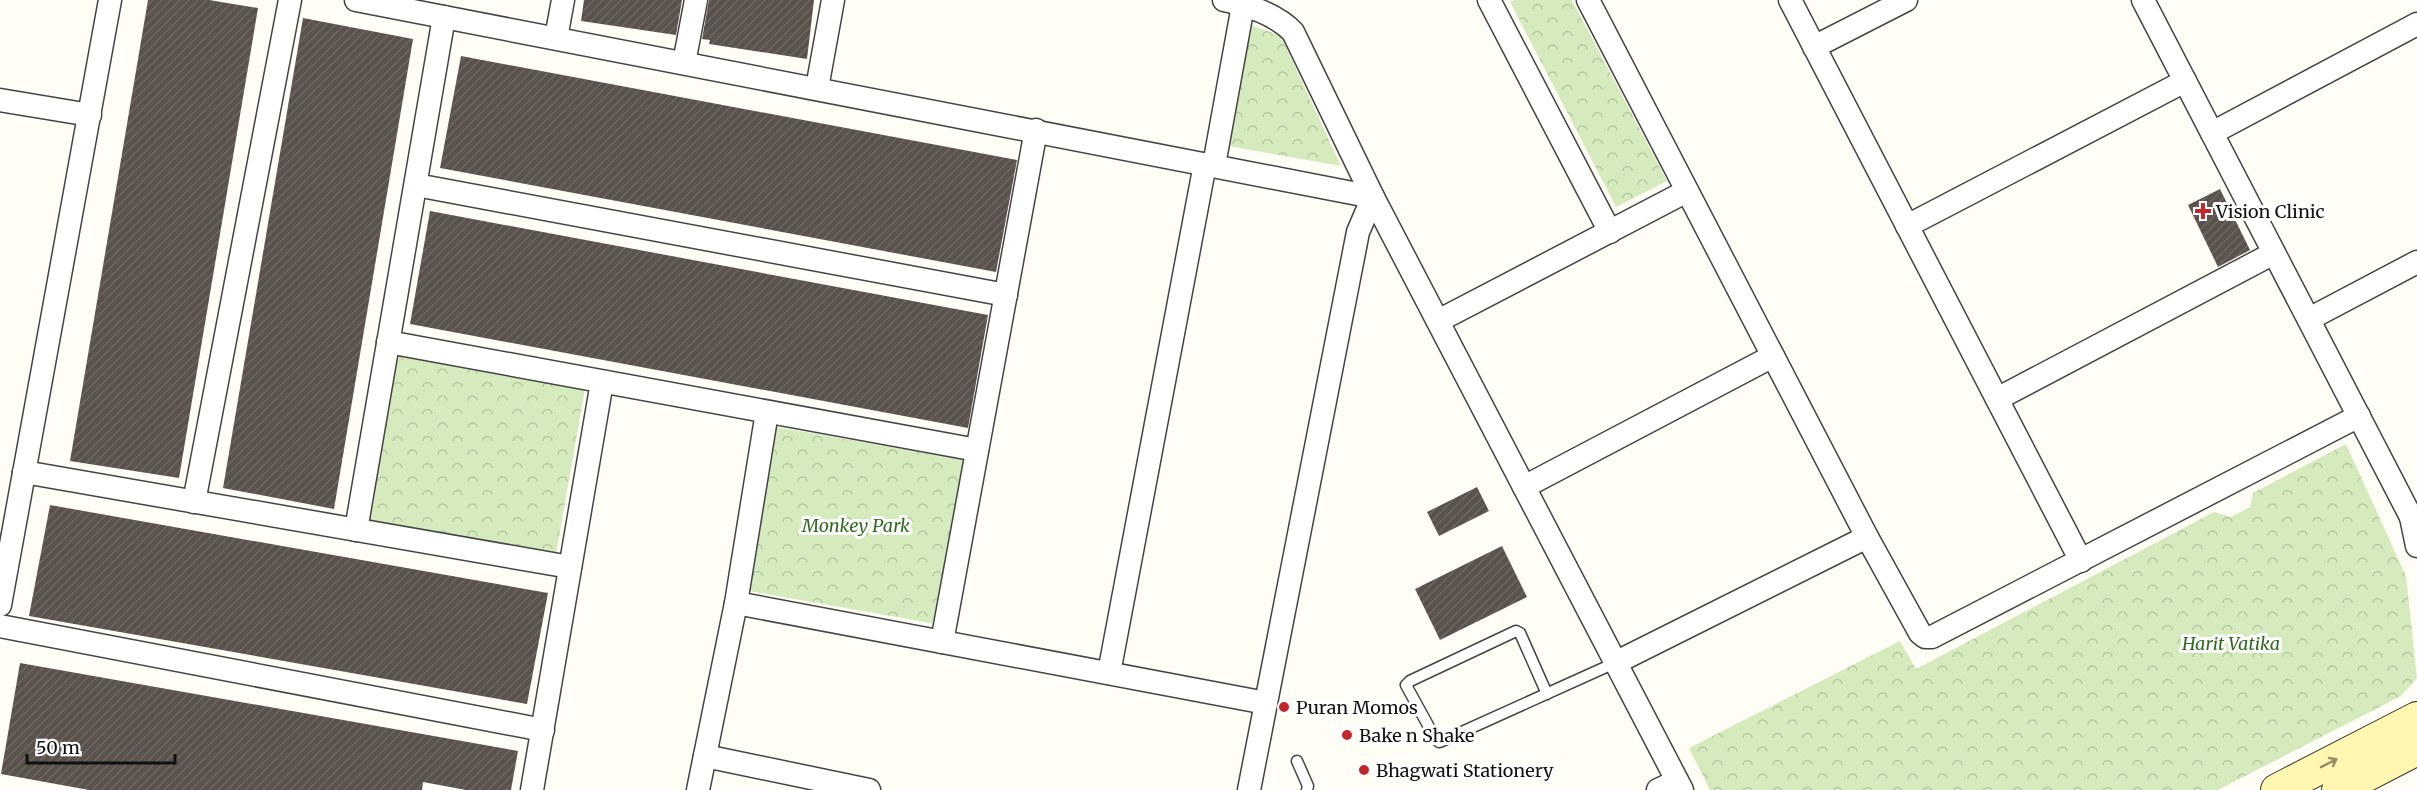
<svg xmlns="http://www.w3.org/2000/svg" width="2417" height="790" viewBox="0 0 2417 790" font-family="Merriweather,serif">
	<style>
		.park { fill: url(#park-crowns) }
		.building { fill: url(#building-hatch) }
		.lines { fill: none; stroke-linecap: round; stroke-linejoin: round }
		.service-casing { stroke: #444; stroke-width: 13 }
		.minor-casing { stroke: #444; stroke-width: 25 }
		.secondary-casing { stroke: #333; stroke-width: 34 }
		.service { stroke: #fff; stroke-width: 10 }
		.minor { stroke: #fff; stroke-width: 22 }
		.secondary { stroke: #fff6b0; stroke-width: 32 }
		.oneway { stroke: #948f68 }
		.poi-dot { fill: #c4262e; stroke: #fff; stroke-width: 2 }
		.labels { text-anchor: middle; dominant-baseline: central; stroke-width: 6; stroke-linejoin: round; paint-order: stroke }
		.poi-label { font-size: 18px; fill: #111; stroke: #fff; text-anchor: start }
		.park-label { font-size: 18px; font-style: italic; fill: #2f6b1f; stroke: #fff }
	</style>
	<defs>
		<pattern id="park-crowns" width="20" height="18" patternUnits="userSpaceOnUse" patternTransform="scale(1.5)"><rect width="20" height="18" fill="#d5ebbd"/><path d="M2 6a3 3 0 1 1 6 0M12 15a3 3 0 1 1 6 0" fill="none" stroke="#b6c8a1"/></pattern>
		<pattern id="building-hatch" width="6" height="6" patternUnits="userSpaceOnUse" patternTransform="scale(1.5)"><rect width="6" height="6" fill="#5a524d"/><path d="M-1 1l2-2M0 6l6-6M5 7l2-2" fill="none" stroke="#6d6662"/></pattern>
	</defs>
	<rect width="100%" height="100%" fill="#fffdf5"/>
	<g class="park">
		<path d="M1514 0H1572L1667 181 1616 207 1510 2Z"/>
		<path d="M1251 25 1281 36 1341 166 1228 146Z"/>
		<path d="M398 356 585 389 556 554 369 520Z"/>
		<path d="M777 427 964 460 936 624 749 591Z"/>
		<path d="M2346 444 2406 576 2417 678 2401 696 2218 790H1710L1689 748 1900 641 1916 669 2214 512 2231 517 2250 507 2253 493Z"/>
	</g>
	<g class="building">
		<path d="M148 0H209L258 8 179 478 70 461Z"/>
		<path d="M584 0H682L676 35 581 21Z"/>
		<path d="M709 0H814L807 59 709 44 710 40 702 39Z"/>
		<path d="M303 18 413 39 334 509 223 488Z"/>
		<path d="M461 56 1017 160 996 272 440 168Z"/>
		<path d="M2220 189 2250 250 2218 267 2188 205Z"/>
		<path d="M430 211 988 315 968 428 410 324Z"/>
		<path d="M1477 487 1489 511 1439 536 1427 512Z"/>
		<path d="M50 505 548 593 527 704 29 616Z"/>
		<path d="M1502 546 1527 597 1440 640 1415 589Z"/>
		<path d="M20 663 518 751 511 790H466L423 782 422 790H89L1 774Z"/>
	</g>
	<g class="lines">
		<defs>
			<g id="service">
				<path d="M1547 694 1520 633 1516 631 1410 681 1406 685 1435 738 1439 742 1442 741 1617 662"/>
				<path d="M1297 761 1308 786 1307 790"/>
			</g>
			<g id="minor">
				<path d="M356 0 1373 197 1682 790"/>
				<path d="M1224 0C1247 5 1276 14 1293 32L1373 197 1358 232 1249 790"/>
				<path d="M1489 0 1610 232"/>
				<path d="M1588 0 1867 537 1920 633 1925 637H1932L2359 416"/>
				<path d="M1790 0 2081 561"/>
				<path d="M2143 0 2411 517 2417 524"/>
				<path d="M556 38 563 0"/>
				<path d="M1814 47 1906 0"/>
				<path d="M684 63 696 0"/>
				<path d="M817 88 833 0"/>
				<path d="M0 100 90 115"/>
				<path d="M2212 133 2417 24"/>
				<path d="M1214 165 1244 0"/>
				<path d="M416 185 1006 295"/>
				<path d="M1907 226 2185 81"/>
				<path d="M2309 319 2417 262"/>
				<path d="M1438 321 1687 191"/>
				<path d="M388 342 977 450"/>
				<path d="M1997 399 2274 253"/>
				<path d="M24 472 570 567"/>
				<path d="M1524 487 1773 356"/>
				<path d="M194 502 290 0"/>
				<path d="M2411 517 2417 546"/>
				<path d="M356 530 444 17"/>
				<path d="M736 603 1266 703"/>
				<path d="M0 605 110 0"/>
				<path d="M0 626 543 730"/>
				<path d="M942 642 1036 130"/>
				<path d="M1617 662 1867 537"/>
				<path d="M1109 673 1205 164"/>
				<path d="M705 756 869 790"/>
				<path d="M532 790 602 382"/>
				<path d="M698 790 736 603 767 412"/>
				<path d="M1658 790 1677 781"/>
			</g>
			<g id="secondary">
				<path d="M2277 790 2417 718"/>
				<path d="M2338 790 2417 749"/>
			</g>
		</defs>
		<use href="#service" class="service-casing"/>
		<use href="#minor" class="minor-casing"/>
		<use href="#secondary" class="secondary-casing"/>
		<use href="#service" class="service"/>
		<use href="#minor" class="minor"/>
		<use href="#secondary" class="secondary"/>
	</g>
	<defs><path id="oneway-shaft" d="M-6 0H5M1.5-3L5.5 0L1.5 3" fill="none" stroke-width="1.6" stroke-linecap="round" stroke-linejoin="round" transform="scale(1.5)"/></defs>
	<use class="oneway" href="#oneway-shaft" transform="translate(2329 763) rotate(-27)"/>
	<g class="poi-dot">
		<path d="M2200 202h6v6h6v6h-6v6h-6v-6h-6v-6h6z"/>
		<circle cx="1284" cy="707" r="6"/>
		<circle cx="1347" cy="735" r="6"/>
		<circle cx="1364" cy="770" r="6"/>
	</g>
	<g class="labels">
		<g class="poi-label">
			<text x="2216" y="211">Vision Clinic</text>
			<text x="1296" y="707">Puran Momos</text>
			<text x="1359" y="735">Bake n Shake</text>
			<text x="1376" y="770">Bhagwati Stationery</text>
		</g>
		<g class="park-label">
			<text x="856" y="525">Monkey Park</text>
			<text x="2231" y="643">Harit Vatika</text>
		</g>
	</g>
	<path d="M27 754v9h148v-9" fill="none" stroke="#111111" stroke-width="3"/>
	<text x="36" y="754" font-size="18" fill="#111111" stroke="#ffffff" stroke-width="4.5" paint-order="stroke">50 m</text>
</svg>
